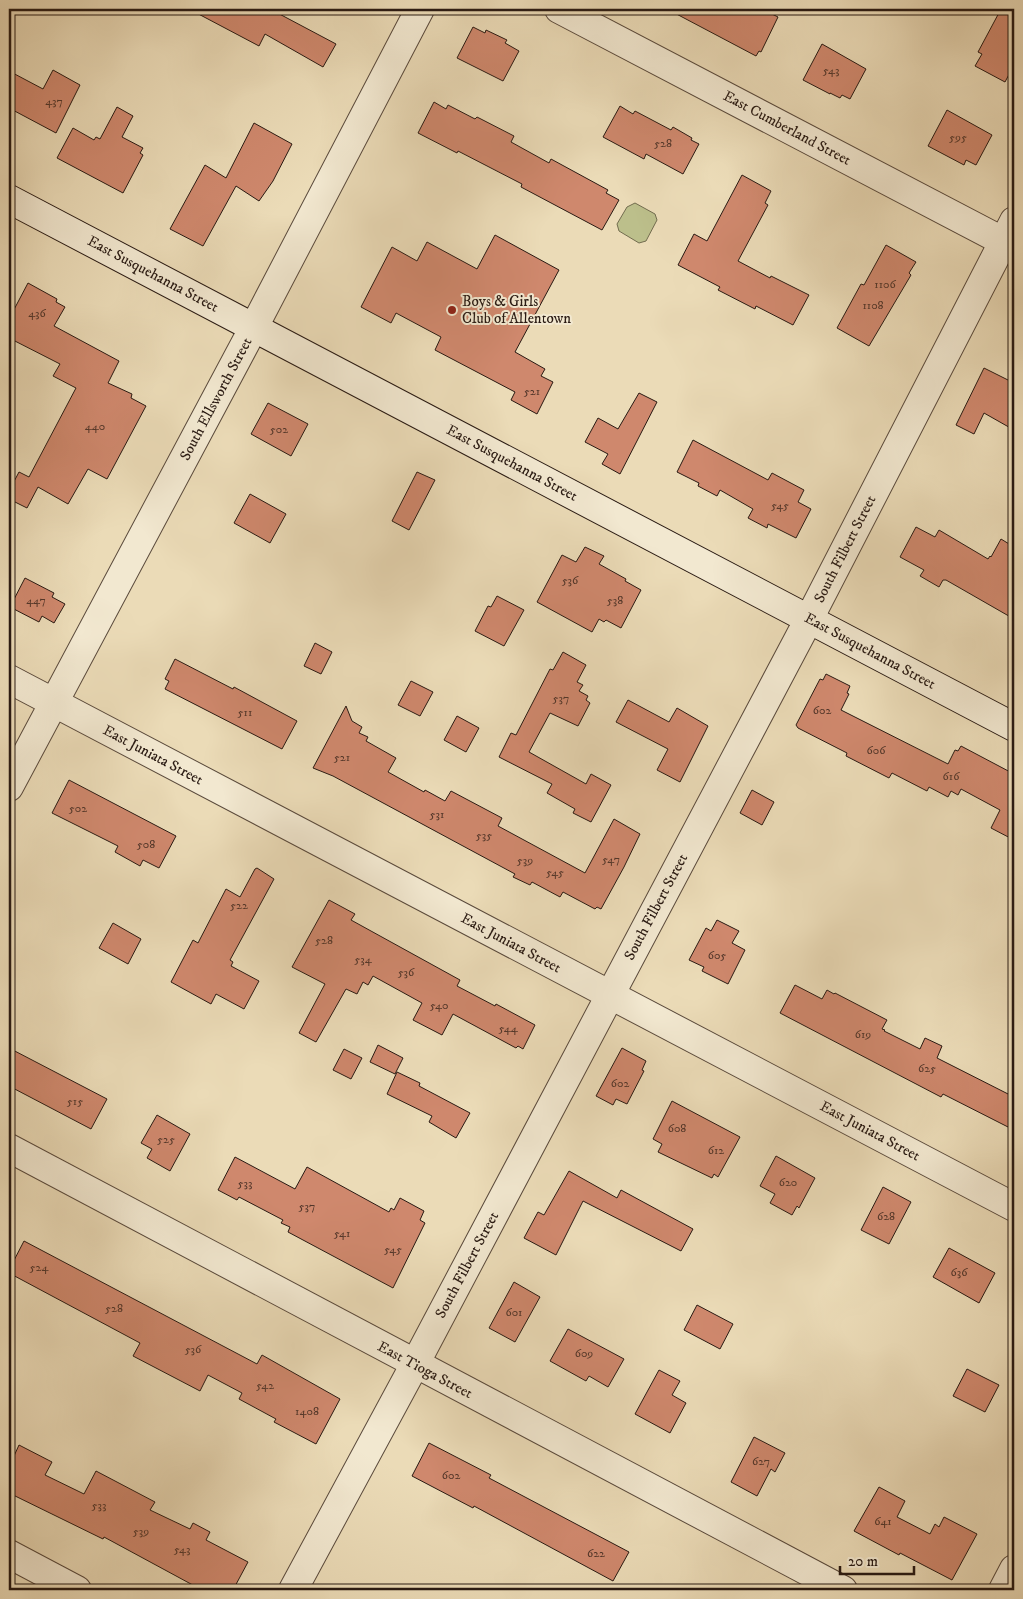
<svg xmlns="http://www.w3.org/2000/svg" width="1023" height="1599" viewBox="0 0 1023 1599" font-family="'IM FELL DW Pica',serif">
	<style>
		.green { fill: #bcbf8b; stroke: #726c4f }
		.building { fill: #cf886d; stroke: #291a13 }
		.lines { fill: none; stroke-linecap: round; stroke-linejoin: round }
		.minor-casing { stroke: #5a4a3c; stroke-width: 30 }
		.secondary-casing { stroke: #291a13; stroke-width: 30 }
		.minor { stroke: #f2e8d0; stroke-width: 28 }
		.secondary { stroke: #f2e8d0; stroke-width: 28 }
		.poi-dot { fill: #8f2418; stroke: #f2e8d0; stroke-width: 2 }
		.labels { text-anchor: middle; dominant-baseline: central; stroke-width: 4; stroke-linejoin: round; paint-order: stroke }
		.number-label { font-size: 12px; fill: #52362a }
		.street-label { font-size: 15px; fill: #291a13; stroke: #f2e8d0 }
		.poi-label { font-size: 15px; fill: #291a13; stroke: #f2e8d0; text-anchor: start }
	</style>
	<rect width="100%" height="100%" fill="#ebdbb7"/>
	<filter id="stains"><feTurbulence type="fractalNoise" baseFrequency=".004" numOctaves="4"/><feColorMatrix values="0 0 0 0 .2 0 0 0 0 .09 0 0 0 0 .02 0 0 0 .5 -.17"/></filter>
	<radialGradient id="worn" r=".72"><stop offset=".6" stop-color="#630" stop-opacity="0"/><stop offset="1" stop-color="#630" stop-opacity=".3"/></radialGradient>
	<path class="green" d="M635 203 655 214 657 220 646 241 639 243 619 231 617 224 627 207Z"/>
	<g class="building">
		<path d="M189 9H270L336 44 323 67 265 34 259 46Z"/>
		<path d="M667 9H762L778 17 761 52 759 51 756 56Z"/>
		<path d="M1001 9H1014V65L1005 82 975 66 982 54 978 52Z"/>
		<path d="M473 27 485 33 486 30 507 40 505 43 519 51 503 81 457 58Z"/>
		<path d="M822 44 866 69 850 99 842 95 840 98 830 93V94L803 80Z"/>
		<path d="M53 70 80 85 56 133 9 108V71L43 89Z"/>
		<path d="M434 102 446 109 448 105 475 119 477 117 514 136 511 142 549 163 551 159 608 190 606 193 619 200 602 230 521 187 522 184 458 151 457 153 418 133Z"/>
		<path d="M620 106 633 114 635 111 671 130 673 127 692 138 691 140 699 144 683 174 646 154 644 159 603 137Z"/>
		<path d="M117 107 133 116 122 137 143 148 140 153 143 155 123 193 57 158 73 128 94 140 96 137 100 139Z"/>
		<path d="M947 110 992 135 976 165 966 160 964 165 928 146Z"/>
		<path d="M254 123 292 144 273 181 259 201 236 186 203 246 170 229 205 165 226 178Z"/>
		<path d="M742 175 771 191 765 203 768 205 738 261 770 278 771 276 809 295 793 325 756 306 755 309 718 290 720 287 678 265 694 234 707 241Z"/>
		<path d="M495 235 559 270 515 352 545 369 541 376 553 382 537 414 511 400 515 392 435 350 441 337 396 313 391 323 361 307 392 247 417 261 427 242 477 269Z"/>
		<path d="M886 245 916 262 909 273 911 275 869 346 837 328 861 284 864 285Z"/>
		<path d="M28 283 57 299 56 302 65 307 54 326 119 361 108 383 132 394 131 398 146 406 107 479 88 469 68 504 38 487 27 508 9 499V491L19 472 29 477 76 388 53 376 60 364 9 338V319Z"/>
		<path d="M984 368 1014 383V430L984 413 974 434 956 425Z"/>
		<path d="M639 393 657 402 620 474 602 464 608 454 585 442 598 418 618 429Z"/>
		<path d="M268 403 308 424 291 456 251 434Z"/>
		<path d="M693 440 768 480 772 473 804 490 798 502 811 509 796 538 768 524 767 528 748 518 753 509 720 490 717 496 698 486 699 483 677 472Z"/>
		<path d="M417 472 435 480 409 530 392 521Z"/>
		<path d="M250 494 286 514 270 543 234 523Z"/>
		<path d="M916 527 935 537 939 530 988 559 990 556 991 557 1001 539 1014 547V619L946 580H943L939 587 920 576 924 570 900 557Z"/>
		<path d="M585 547 604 556 599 564 626 579 625 581 641 590 621 628 606 620 604 622 599 619 592 632 537 602 562 555 576 562Z"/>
		<path d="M25 578 54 593 52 597 65 604 54 623 42 616 39 622 10 607Z"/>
		<path d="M497 596 524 610 504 646 475 631 488 606 491 607Z"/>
		<path d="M315 643 332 652 321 674 304 666Z"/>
		<path d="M563 652 586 665 577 682 583 685 579 691 588 696 586 700 590 703 578 726 550 713 529 752 586 784 591 774 611 785 591 822 573 813 575 809 547 793 552 784 499 757 511 733 516 735 550 669 553 670Z"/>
		<path d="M175 659 233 689 234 687 297 721 282 749 165 689 169 681 165 679Z"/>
		<path d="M826 674 850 686 847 693 849 694 841 710 948 764 955 750 958 751 961 746 1014 774V840L991 828 1000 810 961 789 958 795 951 791 948 797 929 787 927 791 892 773 889 778 846 756 847 753 798 728 796 725 820 679 823 680Z"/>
		<path d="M411 681 433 692 420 716 398 705Z"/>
		<path d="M628 700 669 722 677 708 708 726 680 782 657 770 668 749 616 722Z"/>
		<path d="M346 706 352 721 362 727 359 733 368 737 366 741 396 758 388 772 424 792 425 790 445 801 451 791 502 818 498 826 585 873 614 819 640 834 624 867 601 909 597 907 595 909 563 892 560 897 532 882 530 885 513 877 515 874 333 776 313 768Z"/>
		<path d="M457 716 479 728 466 752 444 740Z"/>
		<path d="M69 780 176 836 159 868 143 860 140 866 115 852 118 846 52 813Z"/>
		<path d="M752 790 774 802 762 825 740 813Z"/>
		<path d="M257 868 274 879 230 960 233 962 231 966 259 981 244 1009 216 994 211 1004 171 982 193 940 198 943 226 889 240 897 255 869Z"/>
		<path d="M329 900 355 914 351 920 460 980 457 986 495 1006 496 1004 535 1025 523 1049 518 1046 516 1048 453 1014 442 1035 413 1020 422 1003 373 976 368 985 363 982 357 994 346 989 316 1042 299 1033 325 984 292 967Z"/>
		<path d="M717 920 739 931 732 943 745 950 728 984 702 971 704 967 689 960 706 928 711 931Z"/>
		<path d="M113 923 141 939 128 964 99 948Z"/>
		<path d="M795 985 822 999 827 990 834 994 835 993 887 1020 882 1029 885 1030 884 1031 920 1049 925 1038 942 1046 937 1058 1014 1097V1114L1008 1127 943 1094 941 1097 780 1013Z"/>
		<path d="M378 1045 403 1058 395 1074 370 1062Z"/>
		<path d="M9 1048 107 1099 91 1129 9 1086Z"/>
		<path d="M622 1048 646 1061 642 1070 644 1071 627 1104 616 1099 613 1105 596 1096Z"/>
		<path d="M344 1049 362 1058 351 1079 333 1070Z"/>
		<path d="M397 1072 420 1083 419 1086 470 1113 456 1138 429 1122 432 1116 387 1094Z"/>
		<path d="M672 1101 740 1137 718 1177 714 1174 712 1178 658 1152 662 1144 653 1139Z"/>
		<path d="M157 1115 190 1134 170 1171 147 1158 152 1149 141 1143Z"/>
		<path d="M776 1156 815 1178 799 1208 797 1206 792 1215 770 1203 775 1194 760 1186Z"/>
		<path d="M235 1157 295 1189 307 1167 389 1212 391 1208 394 1210 400 1198 424 1211 420 1220 425 1223 393 1288 288 1232 290 1227 281 1223 283 1220 239 1197 237 1200 218 1190Z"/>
		<path d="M569 1171 617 1198 621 1190 693 1229 681 1251 583 1201 556 1255 524 1238 538 1212 544 1215Z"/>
		<path d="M883 1187 911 1202 889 1244 861 1230Z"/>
		<path d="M24 1241 257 1364 262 1355 340 1399 316 1444 274 1422 276 1419 239 1399 242 1393 208 1375 200 1391 133 1356 140 1343 9 1273V1270Z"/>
		<path d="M949 1248 995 1273 979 1303 933 1277Z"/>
		<path d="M514 1282 540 1297 515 1342 489 1328Z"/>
		<path d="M697 1305 733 1324 720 1349 684 1330Z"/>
		<path d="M568 1329 624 1359 608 1387 589 1376 586 1381 550 1361Z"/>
		<path d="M967 1369 999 1385 985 1412 953 1396Z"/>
		<path d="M659 1370 680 1381 672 1395 686 1403 670 1433 635 1414Z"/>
		<path d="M754 1437 785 1453 775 1472 771 1469 757 1496 731 1482Z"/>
		<path d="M429 1443 491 1475 489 1478 629 1552 613 1581 474 1506 473 1508 412 1476Z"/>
		<path d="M19 1445 52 1462 45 1475 84 1494 96 1471 155 1502 150 1510 190 1529 193 1523 210 1532 206 1540 248 1562 233 1590H202L104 1537 103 1539 9 1493V1467Z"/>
		<path d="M879 1487 905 1501 897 1517 930 1534 935 1524 939 1527 944 1517 977 1534 952 1580 900 1553 899 1555 854 1531Z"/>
	</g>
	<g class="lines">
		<defs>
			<g id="minor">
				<path d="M559 9 1014 247"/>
				<path d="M9 679 1014 1207"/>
				<path d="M9 787 254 327 420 9"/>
				<path d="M9 1148 843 1590"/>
				<path d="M9 1554 77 1590"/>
				<path d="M293 1590 415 1364 809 619 1014 221"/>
				<path d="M1003 1590 1014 1569"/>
			</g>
			<path id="secondary" d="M9 199 1014 727"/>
		</defs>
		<use href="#minor" class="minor-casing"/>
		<use href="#secondary" class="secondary-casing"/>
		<use href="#minor" class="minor"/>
		<use href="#secondary" class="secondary"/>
	</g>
	<circle class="poi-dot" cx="452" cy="310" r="5"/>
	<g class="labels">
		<g class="number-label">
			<text x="831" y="70">543</text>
			<text x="54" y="101">437</text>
			<text x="958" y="137">595</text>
			<text x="663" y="143">528</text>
			<text x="885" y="284">1106</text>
			<text x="873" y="305">1108</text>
			<text x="37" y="313">436</text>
			<text x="532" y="391">521</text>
			<text x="95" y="426">440</text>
			<text x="279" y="429">502</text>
			<text x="780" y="505">545</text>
			<text x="570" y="580">536</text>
			<text x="36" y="600">447</text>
			<text x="615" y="600">538</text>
			<text x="561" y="698">537</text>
			<text x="822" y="710">602</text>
			<text x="245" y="712">511</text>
			<text x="876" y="750">606</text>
			<text x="342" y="757">521</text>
			<text x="951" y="776">616</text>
			<text x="78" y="808">502</text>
			<text x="437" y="814">531</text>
			<text x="484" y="835">535</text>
			<text x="146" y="844">508</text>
			<text x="611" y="859">547</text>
			<text x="525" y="860">539</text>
			<text x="555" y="872">545</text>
			<text x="239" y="905">522</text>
			<text x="324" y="940">528</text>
			<text x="717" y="955">605</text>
			<text x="363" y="959">534</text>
			<text x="406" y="972">536</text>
			<text x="439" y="1005">540</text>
			<text x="508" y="1028">544</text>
			<text x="863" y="1034">619</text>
			<text x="927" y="1068">625</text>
			<text x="620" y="1083">602</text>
			<text x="75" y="1101">515</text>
			<text x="677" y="1128">608</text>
			<text x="166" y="1139">525</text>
			<text x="716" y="1150">612</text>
			<text x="788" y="1182">620</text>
			<text x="245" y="1183">533</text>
			<text x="307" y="1206">537</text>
			<text x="886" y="1216">628</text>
			<text x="342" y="1233">541</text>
			<text x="393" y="1249">545</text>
			<text x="39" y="1267">524</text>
			<text x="959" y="1272">636</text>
			<text x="114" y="1308">528</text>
			<text x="514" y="1312">601</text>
			<text x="193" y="1349">536</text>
			<text x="584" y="1353">609</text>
			<text x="265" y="1385">542</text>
			<text x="307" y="1411">1408</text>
			<text x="761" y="1461">627</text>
			<text x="451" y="1475">602</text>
			<text x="99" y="1505">533</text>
			<text x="883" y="1521">641</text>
			<text x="141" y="1531">539</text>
			<text x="182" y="1549">543</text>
			<text x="596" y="1553">622</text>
		</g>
		<g class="street-label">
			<text transform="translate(787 128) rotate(28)">East Cumberland Street</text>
			<text transform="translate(153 274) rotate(28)">East Susquehanna Street</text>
			<text transform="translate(216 399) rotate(-62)">South Ellsworth Street</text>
			<text transform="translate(512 463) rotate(28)">East Susquehanna Street</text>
			<text transform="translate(845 549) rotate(-63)">South Filbert Street</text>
			<text transform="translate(870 651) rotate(28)">East Susquehanna Street</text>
			<text transform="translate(153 755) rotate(28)">East Juniata Street</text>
			<text transform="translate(656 907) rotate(-62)">South Filbert Street</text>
			<text transform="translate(511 943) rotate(28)">East Juniata Street</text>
			<text transform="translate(870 1131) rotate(28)">East Juniata Street</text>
			<text transform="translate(467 1265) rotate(-62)">South Filbert Street</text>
			<text transform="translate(425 1370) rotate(28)">East Tioga Street</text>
		</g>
		<g class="poi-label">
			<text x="462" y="301">Boys &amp; Girls<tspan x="462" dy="17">Club of Allentown</tspan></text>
		</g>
	</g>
	<rect width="1023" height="1599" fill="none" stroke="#ebdbb7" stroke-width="30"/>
	<rect x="10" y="10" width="1003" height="1579" fill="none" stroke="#291a13" stroke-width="2.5"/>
	<rect x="15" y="15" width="993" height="1569" fill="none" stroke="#291a13"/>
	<path d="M840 1566v8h74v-8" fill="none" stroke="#291a13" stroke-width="2.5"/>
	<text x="848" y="1566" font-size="15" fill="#291a13" stroke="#f2e8d0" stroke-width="4" paint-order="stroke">20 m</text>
	<rect width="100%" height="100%" filter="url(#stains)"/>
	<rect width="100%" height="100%" fill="url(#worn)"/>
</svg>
